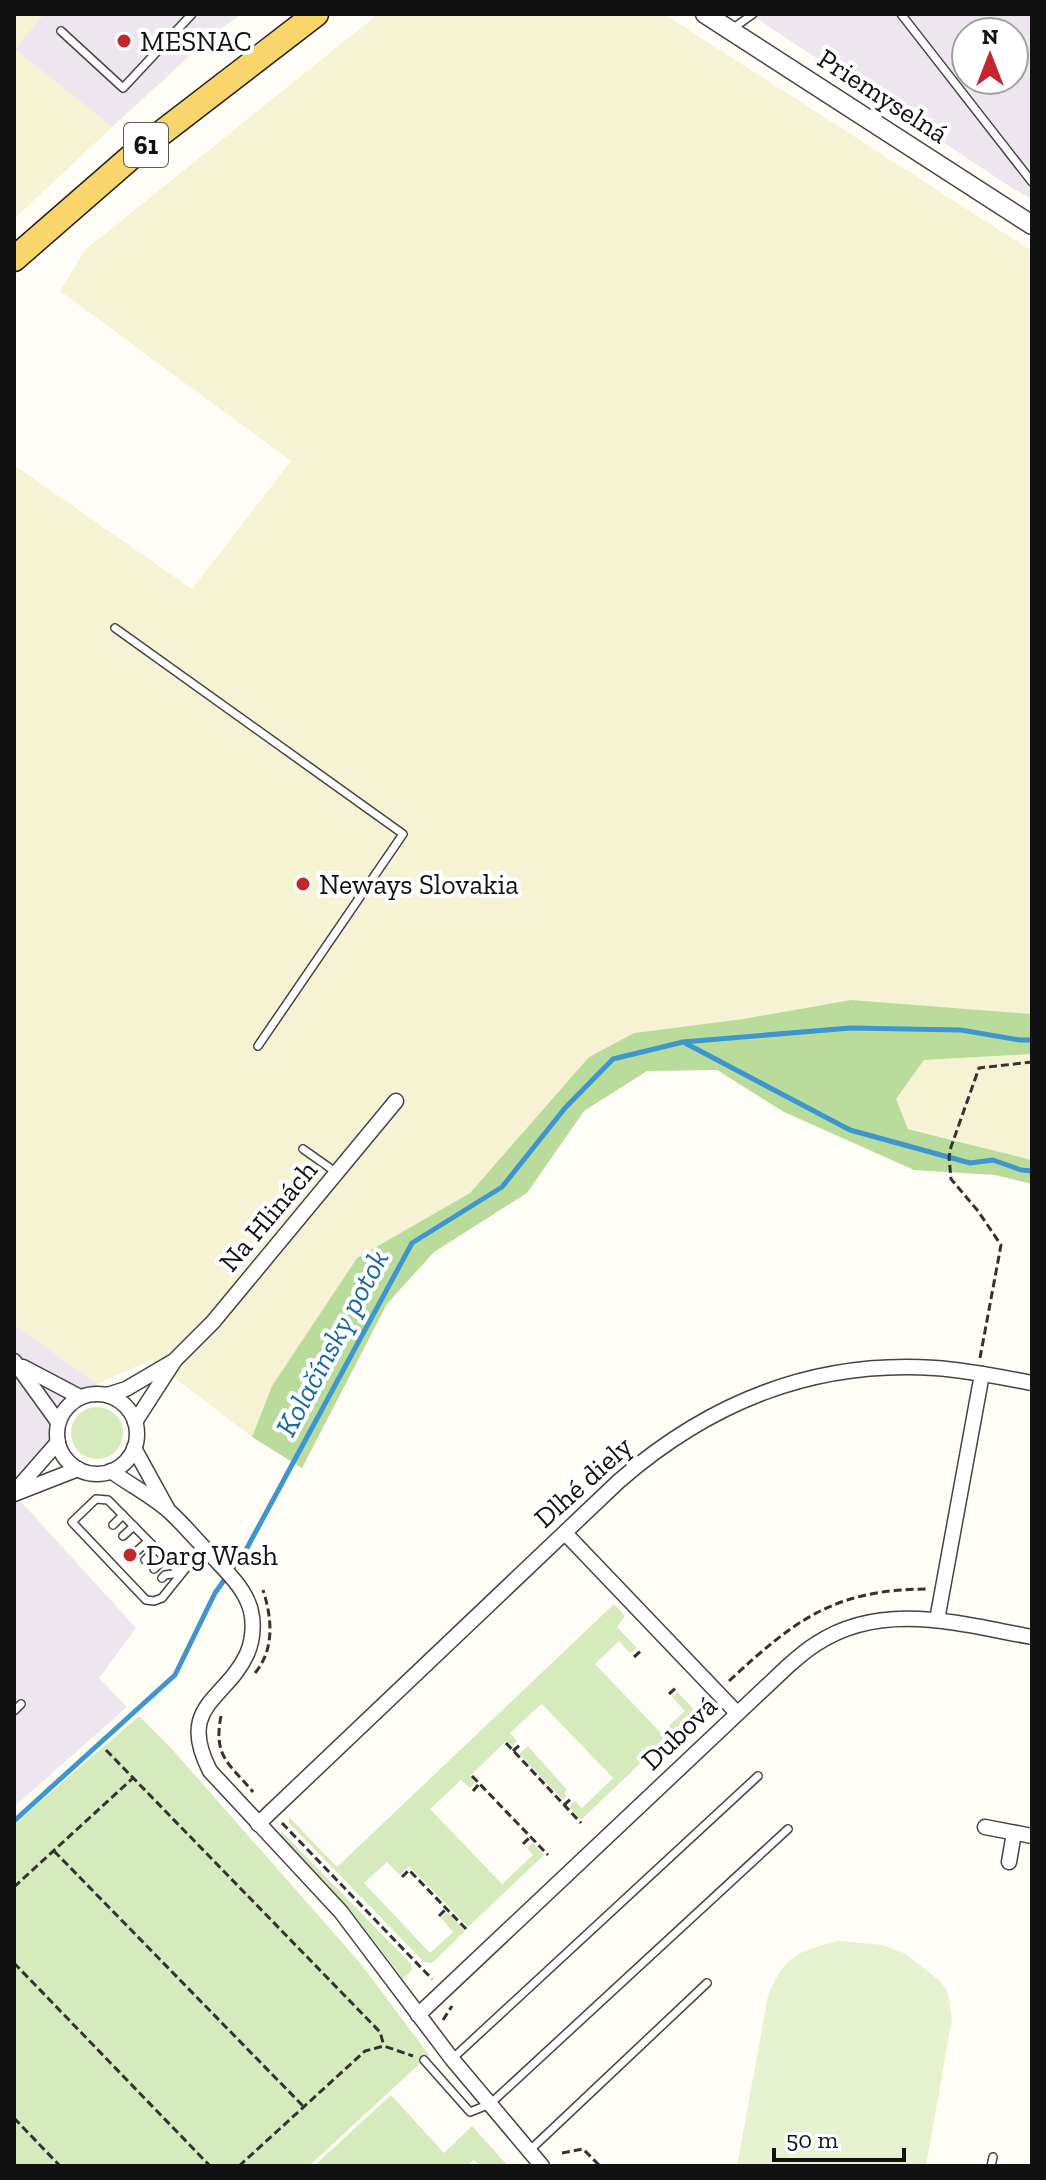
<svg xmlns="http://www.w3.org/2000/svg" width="1046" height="2180" viewBox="0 0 1046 2180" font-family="'Zilla Slab',serif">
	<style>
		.industrial { fill: #eee6ef; fill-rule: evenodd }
		.farmland { fill: #f6f3d4 }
		.green { fill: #d5ebbd }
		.forest { fill: #b9dc9c }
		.pitch { fill: #e6f2cf }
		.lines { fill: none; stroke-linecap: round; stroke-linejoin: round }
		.stream { stroke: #3f96cf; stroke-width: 5 }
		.service-casing { stroke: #444; stroke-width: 10 }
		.minor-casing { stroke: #444; stroke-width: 17 }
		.tertiary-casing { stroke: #444; stroke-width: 21 }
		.primary-casing { stroke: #222; stroke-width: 27 }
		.path { stroke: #333; stroke-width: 3; stroke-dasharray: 8 4; stroke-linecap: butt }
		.service { stroke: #fff; stroke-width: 7 }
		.minor { stroke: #fff; stroke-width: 14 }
		.tertiary { stroke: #fff; stroke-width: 18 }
		.primary { stroke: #f9d66b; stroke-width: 24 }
		.poi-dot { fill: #c4262e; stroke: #fff; stroke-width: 3 }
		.labels { text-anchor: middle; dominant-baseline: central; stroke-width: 8; stroke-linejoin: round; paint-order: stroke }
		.shield { fill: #fff; stroke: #585858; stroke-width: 2 }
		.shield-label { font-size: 26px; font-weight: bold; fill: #111 }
		.poi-label { font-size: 28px; fill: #111; stroke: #fff; text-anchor: start }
		.street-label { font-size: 28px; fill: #111; stroke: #fff }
		.water-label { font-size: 30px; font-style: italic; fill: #1768a6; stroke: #fff }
	</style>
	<rect width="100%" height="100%" fill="#fffdf5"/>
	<g class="industrial">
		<path d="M44 14H242L217 31 112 127 14 49Z"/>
		<path d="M750 14H1032V199L1012 188ZM966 32H1014V80H966Z"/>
		<path d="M14 1324 97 1384 14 1488Z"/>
		<path d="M14 1494 136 1628 99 1678 127 1707 14 1807Z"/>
	</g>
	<g class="farmland">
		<path d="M14 14H44L15 49 112 127 14 219Z"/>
		<path d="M378 14H664L1032 251V1014L743 1019 634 1033 589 1057 470 1193 357 1258 272 1386 252 1437 151 1360 97 1384 14 1324V465L192 589 291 461 60 291 85 250Z"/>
		<path d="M1032 1054V1160L908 1128 896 1099 924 1060Z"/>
	</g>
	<g class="green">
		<circle cx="97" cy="1433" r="26"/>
		<path d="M614 1604 625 1616 617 1627 637 1648 630 1653 619 1641 595 1664 661 1733 685 1711 672 1697 677 1692 693 1708V1713L581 1820 569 1807 575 1801 582 1808 613 1778 542 1704 539 1706 510 1733 517 1741 512 1746 506 1741 470 1776 475 1783 470 1788 461 1780 430 1809 502 1884 533 1855 527 1848 533 1843 544 1855 468 1927 409 1866 400 1875 387 1862 364 1883 430 1953 453 1932 441 1918 447 1912 465 1931 432 1963 424 1962 289 1823V1817L337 1867Z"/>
		<path d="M139 1716 171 1748 361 1964 429 2055 309 2166H14V1824Z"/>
		<path d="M528 1746 567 1790 564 1794 567 1796 563 1800 519 1754Z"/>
		<path d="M281 1831 411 1964 412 1970 403 1979 352 1912 281 1836Z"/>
		<path d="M391 2095 444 2153 472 2126 508 2166H481L474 2160 467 2166H314Z"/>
	</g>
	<path class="forest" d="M851 1000 1032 1014V1054L924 1060 896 1099 908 1129 1032 1160V1184L995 1175 914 1170 784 1112 717 1070 647 1071 584 1111 527 1193 434 1252 387 1304 302 1468 252 1437 272 1386 357 1258 470 1193 589 1057 634 1033 743 1019Z"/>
	<path class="pitch" d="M838 1941 883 1945 906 1954 941 1982 948 1993 952 2019 926 2166H737L768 1996C787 1953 795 1953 838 1941Z"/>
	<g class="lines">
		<g class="stream">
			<path d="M685 1043 850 1130 970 1163 993 1160 1021 1170 1032 1171"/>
			<path d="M14 1821 175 1675 215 1593 247 1548 412 1243 502 1187 565 1108 613 1059 683 1042 850 1028 961 1030 1020 1040H1032"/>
		</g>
		<defs>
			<g id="service">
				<path d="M901 14 1032 182"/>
				<path d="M732 29 753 14"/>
				<path d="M61 31 123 88 192 14"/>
				<path d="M115 628 403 834 258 1046"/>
				<path d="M303 1149 337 1173"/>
				<path d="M113 1525 123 1515"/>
				<path d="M123 1536 134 1526"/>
				<path d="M137 1551 148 1541"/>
				<path d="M145 1560 156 1549"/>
				<path d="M154 1569 165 1558"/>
				<path d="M180 1573 108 1500 96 1499 72 1522 146 1600 154 1601 162 1598 203 1547"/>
				<path d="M162 1578 165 1575 180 1573"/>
				<path d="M14 1711 21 1704"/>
				<path d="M452 2059 758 1776"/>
				<path d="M424 2060 470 2112 490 2104 788 1829"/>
				<path d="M529 2151 707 1983"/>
				<path d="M991 2166 993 2157"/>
			</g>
			<g id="minor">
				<path d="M14 1361 58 1422"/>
				<path d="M23 1367 80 1397"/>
				<circle cx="97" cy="1434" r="40"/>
				<path d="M107 1395 126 1389 172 1362"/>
				<path d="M135 1422 175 1360 213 1322 396 1101"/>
				<path d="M134 1448 167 1508"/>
				<path d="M111 1471C130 1485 154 1497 171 1513 186 1527 199 1543 213 1557 225 1570 240 1584 247 1600 255 1616 254 1638 247 1654 226 1700 176 1705 210 1771L341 1912 452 2059 542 2166"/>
				<path d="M16 1490 58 1442"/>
				<path d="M14 1494 78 1469"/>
				<path d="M565 1533 737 1713"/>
				<path d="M937 1620 982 1374"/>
				<path d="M258 1824 619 1481C710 1402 813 1360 935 1368 967 1370 1000 1377 1032 1383"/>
				<path d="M985 1827 1032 1836"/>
				<path d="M1009 1862 1014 1833"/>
				<path d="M418 2015 787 1667C796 1659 806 1650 816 1644 882 1600 960 1624 1032 1637"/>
			</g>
			<path id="tertiary" d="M705 14 1032 225"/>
			<path id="primary" d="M14 259 138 151 316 14"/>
		</defs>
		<use href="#service" class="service-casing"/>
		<use href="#minor" class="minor-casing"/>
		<use href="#tertiary" class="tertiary-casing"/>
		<use href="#primary" class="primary-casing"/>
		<g class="path">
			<path d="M980 1358 1001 1245 978 1211 951 1179 949 1157 951 1147 979 1068 1032 1062"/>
			<path d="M634 1657 642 1650"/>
			<path d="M255 1673C275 1649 272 1618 263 1590"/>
			<path d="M729 1681C795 1620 834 1589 929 1589"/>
			<path d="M669 1694 677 1687"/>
			<path d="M221 1716C213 1757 229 1763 253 1792"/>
			<path d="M506 1743 581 1823"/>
			<path d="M106 1750 380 2032 384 2046"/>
			<path d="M513 1751 521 1744"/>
			<path d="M472 1776 548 1855"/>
			<path d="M473 1791 479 1784"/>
			<path d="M564 1805 572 1798"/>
			<path d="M282 1823 432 1979"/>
			<path d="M523 1844 530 1837"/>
			<path d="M54 1851 304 2107"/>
			<path d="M402 1877 409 1870 468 1931"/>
			<path d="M14 1887 133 1778"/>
			<path d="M439 1916 447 1908"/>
			<path d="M14 1963 210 2166"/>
			<path d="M443 2020 452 2006"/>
			<path d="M14 2118 60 2166"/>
			<path d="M562 2153 583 2149 600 2166"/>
			<path d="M239 2166 365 2051 384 2046 413 2056"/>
		</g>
		<use href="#service" class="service"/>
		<use href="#minor" class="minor"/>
		<use href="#tertiary" class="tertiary"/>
		<use href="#primary" class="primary"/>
	</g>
	<g class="poi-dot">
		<circle cx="124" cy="41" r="8"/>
		<circle cx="303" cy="884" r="8"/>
		<circle cx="130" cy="1555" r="8"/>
	</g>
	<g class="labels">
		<rect class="shield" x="124" y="123" width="44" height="44" rx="6"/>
		<g class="shield-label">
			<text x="146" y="145">61</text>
		</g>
		<g class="poi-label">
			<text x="140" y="41">MESNAC</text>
			<text x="319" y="884">Neways Slovakia</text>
			<text x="146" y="1555">Darg Wash</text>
		</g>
		<g class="street-label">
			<text transform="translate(883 96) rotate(33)">Priemyselná</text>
			<text transform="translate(268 1216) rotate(-50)">Na Hlinách</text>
			<text transform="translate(583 1482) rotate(-42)">Dlhé diely</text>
			<text transform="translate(679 1733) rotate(-44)">Dubová</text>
		</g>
		<g class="water-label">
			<text transform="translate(332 1343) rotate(-62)">Kolačínsky potok</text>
		</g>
	</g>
	<rect width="1046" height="2180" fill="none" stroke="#111111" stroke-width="32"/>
	<g transform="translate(990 56)"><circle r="38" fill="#ffffff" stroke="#a0a0a0" stroke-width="2"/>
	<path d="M0-6L14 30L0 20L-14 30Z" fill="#c4262e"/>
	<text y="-12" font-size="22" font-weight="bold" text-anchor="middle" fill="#111111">N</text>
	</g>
	<path d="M774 2148v12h130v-12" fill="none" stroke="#111111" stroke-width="4"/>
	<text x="786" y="2148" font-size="24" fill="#111111" stroke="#ffffff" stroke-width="6" paint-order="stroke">50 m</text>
</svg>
